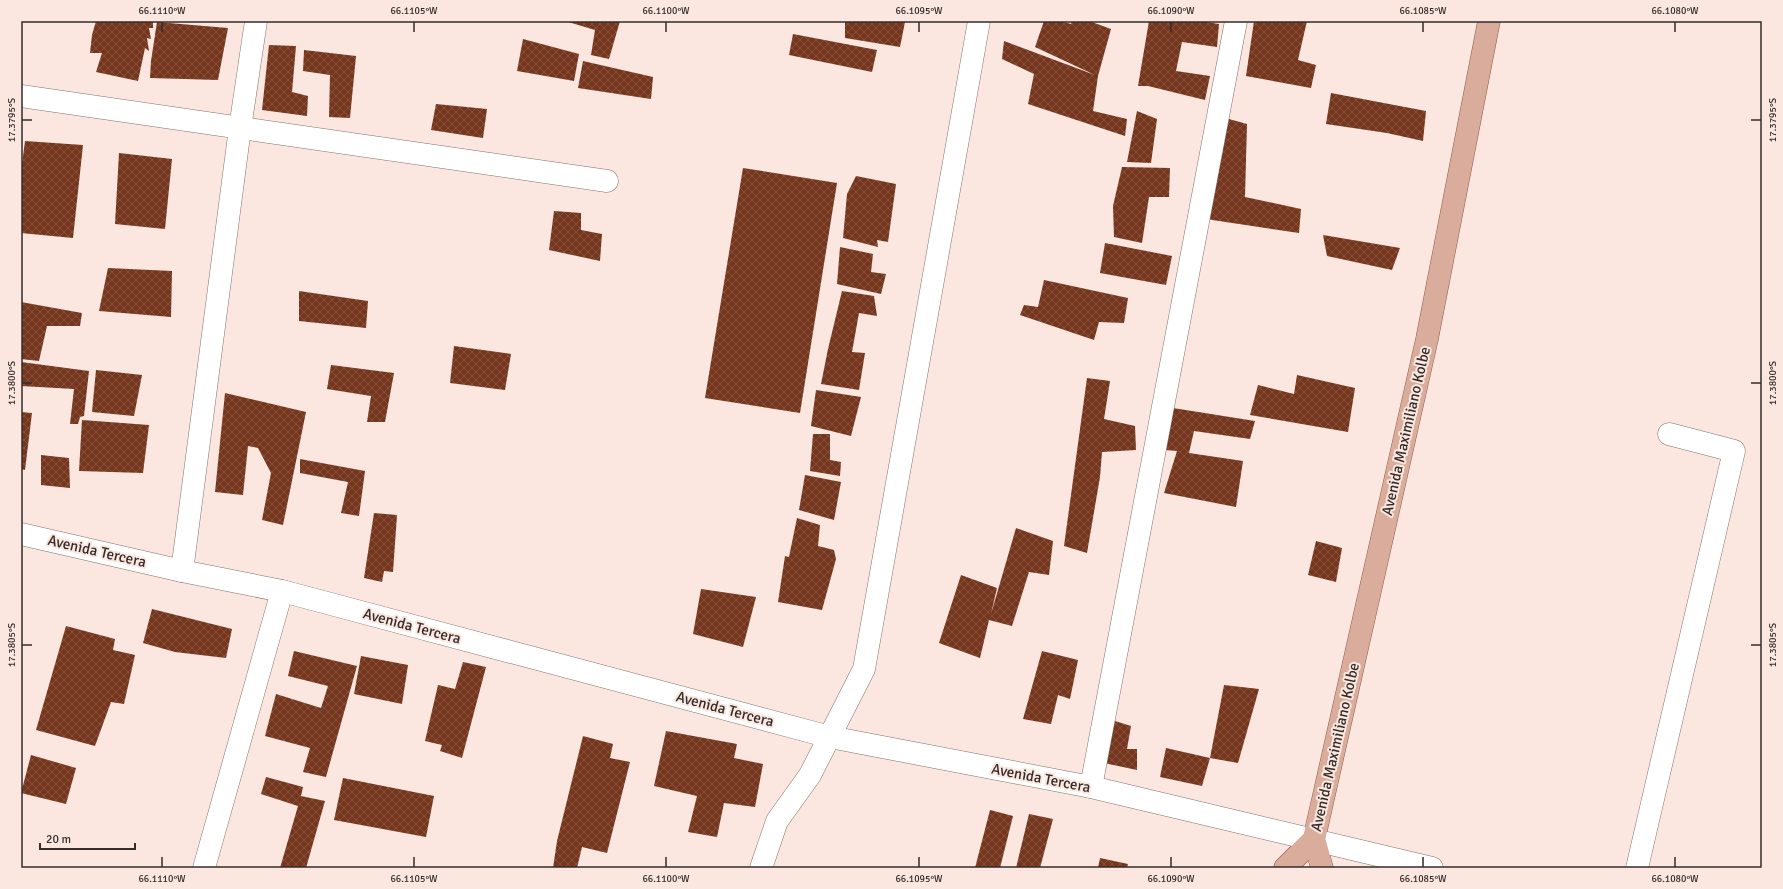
<svg xmlns="http://www.w3.org/2000/svg" width="1783" height="889" viewBox="0 0 1783 889" font-family="Signika,sans-serif">
	<style>
		.building { fill: url(#building-cross-hatch) }
		.lines { fill: none; stroke-linecap: round; stroke-linejoin: round }
		.minor-casing { stroke: #83716b; stroke-width: 23 }
		.major-casing { stroke: #8e5b49; stroke-width: 23 }
		.minor { stroke: #fff; stroke-width: 22 }
		.major { stroke: #d9ac9c; stroke-width: 22 }
		.ticks { fill: none; stroke: #332c2a; stroke-width: 1.5 }
		.labels { text-anchor: middle; dominant-baseline: central; stroke-width: 4; stroke-linejoin: round; paint-order: stroke }
		.street-label { font-size: 15px; fill: #332c2a; stroke: #fbe7e0 }
		.neatline { fill: none; stroke: #332c2a; stroke-width: 1.5 }
		.ticks-label { font-size: 10px; text-anchor: middle; fill: #332c2a }
	</style>
	<defs>
		<pattern id="building-cross-hatch" width="8" height="8" patternUnits="userSpaceOnUse"><rect width="8" height="8" fill="#76361e"/><path d="M0 0l8 8M0 8l8-8" fill="none" stroke="#85523e"/></pattern>
	</defs>
	<rect width="100%" height="100%" fill="#fbe7e0"/>
	<g class="building">
		<path d="M96 21H153V28H149L151 39 147 38 149 51 145 48 138 81 96 72 102 53H90L92 35Z"/>
		<path d="M565 21H620L609 59 591 55 595 30Z"/>
		<path d="M845 21H900L905 22 900 47 845 38Z"/>
		<path d="M1044 21H1060L1071 24 1072 21H1089L1111 29 1098 76 1093 111 1127 119 1125 136 1028 104 1034 74 1002 59 1004 41 1095 75 1035 47Z"/>
		<path d="M1149 21H1200L1219 24 1217 47 1182 42 1176 71 1210 76 1205 100 1148 86H1138Z"/>
		<path d="M1254 21H1307L1298 60 1316 65 1311 88 1246 76Z"/>
		<path d="M157 22 228 28 218 80 150 78 151 61Z"/>
		<path d="M793 34 877 50 872 72 789 55Z"/>
		<path d="M523 39 579 54 574 81 517 71Z"/>
		<path d="M269 45 296 46 292 92 308 96 307 116 262 110Z"/>
		<path d="M304 50 356 56 350 118 329 117 330 75 303 71Z"/>
		<path d="M583 61 653 77 651 99 578 88Z"/>
		<path d="M1331 93 1426 111 1423 141 1387 133 1326 124Z"/>
		<path d="M436 104 487 109 483 138 431 130Z"/>
		<path d="M1137 111 1157 119 1151 163 1127 162Z"/>
		<path d="M1229 119 1247 124 1245 197 1301 209 1299 233 1206 219Z"/>
		<path d="M25 141 83 145 73 238 21 233V172Z"/>
		<path d="M119 153 172 159 165 229 115 224Z"/>
		<path d="M1122 167 1170 168 1169 197H1149L1142 243 1114 237 1113 206Z"/>
		<path d="M743 168 837 183 800 413 705 398Z"/>
		<path d="M856 176 896 184 888 242 877 240 878 247 843 238 847 194Z"/>
		<path d="M554 211 581 213V230L602 234 600 261 549 250Z"/>
		<path d="M1323 235 1400 248 1392 270 1327 256Z"/>
		<path d="M1105 243 1172 256 1166 285 1100 273Z"/>
		<path d="M840 247 873 254 871 272 886 274 881 294 837 284Z"/>
		<path d="M108 268 172 271 171 317 99 311Z"/>
		<path d="M1044 280 1128 298 1124 323 1099 322 1094 340 1020 315 1024 305 1038 307Z"/>
		<path d="M299 291 368 301 366 328 299 321Z"/>
		<path d="M842 291 874 296 877 316 859 313 852 352 865 353 859 390 821 384 828 349Z"/>
		<path d="M21 302 82 313 80 326H47L39 361 21 359Z"/>
		<path d="M454 346 511 354 505 390 450 383Z"/>
		<path d="M21 362 89 371 84 416 80 417 78 424H70L74 389 21 386Z"/>
		<path d="M331 365 394 373 385 422H367L371 396 327 389Z"/>
		<path d="M96 370 142 375 134 416 92 412Z"/>
		<path d="M1297 375 1355 388 1348 432 1250 415 1258 385 1294 394Z"/>
		<path d="M1087 378 1110 381 1104 419 1135 426 1136 450 1102 452 1100 477 1087 553 1064 546Z"/>
		<path d="M816 390 861 397 851 436 811 426Z"/>
		<path d="M225 393 306 412 283 525 262 520 271 473 258 448 248 446 243 495 215 492Z"/>
		<path d="M1173 408 1255 421 1250 439 1194 431 1189 453 1243 461 1236 507 1164 493 1177 451 1165 450Z"/>
		<path d="M21 412 32 413 25 470 21 469Z"/>
		<path d="M82 420 149 425 143 473 79 471Z"/>
		<path d="M813 434H830V460L841 462 840 476 810 471Z"/>
		<path d="M41 455 69 458 70 488 41 485Z"/>
		<path d="M300 459 365 471 359 516 341 513 348 482 300 473Z"/>
		<path d="M805 475 841 482 834 520 799 510Z"/>
		<path d="M374 513 397 515 393 572 384 571 382 582 364 578Z"/>
		<path d="M797 518 820 525 818 546 834 550 836 559 822 610 778 602 785 556 789 557Z"/>
		<path d="M1016 528 1053 541 1049 575 1029 572 1012 626 989 620 980 658 939 643 961 575 997 588 991 614Z"/>
		<path d="M1316 541 1342 548 1336 582 1308 575Z"/>
		<path d="M701 589 756 597 743 647 693 634Z"/>
		<path d="M152 609 232 629 226 658 175 652 143 643Z"/>
		<path d="M66 626 115 639 113 650 135 655 124 704 111 702 95 746 36 730Z"/>
		<path d="M294 651 357 666 326 777 303 772 310 748 265 736 276 694 321 708 328 686 288 676Z"/>
		<path d="M1042 651 1078 660 1070 699 1058 695 1051 724 1023 719Z"/>
		<path d="M361 656 408 665 402 704 354 694Z"/>
		<path d="M463 662 486 667 462 758 440 751 442 745 425 741 438 685 455 689Z"/>
		<path d="M1224 685 1259 689 1238 763 1210 758Z"/>
		<path d="M1115 721 1131 726 1127 749H1137V770L1104 763Z"/>
		<path d="M666 731 737 744 734 758 763 764 755 807 724 803 717 837 688 832 697 796 654 786Z"/>
		<path d="M583 736 613 744 610 758 630 762 607 853 582 847 577 868H553L557 841Z"/>
		<path d="M1166 748 1210 758 1202 786 1160 777Z"/>
		<path d="M31 755 76 768 66 804 21 793Z"/>
		<path d="M266 777 303 787 301 796 325 801 306 868H280L298 806 261 794Z"/>
		<path d="M343 778 434 796 426 837 334 820Z"/>
		<path d="M990 810 1013 816 1000 868H975Z"/>
		<path d="M1029 814 1053 819 1040 868H1016Z"/>
		<path d="M1100 858 1128 864 1127 868H1098Z"/>
	</g>
	<g class="lines">
		<defs>
			<g id="minor">
				<path d="M21 96 607 181"/>
				<path d="M21 534 182 571 282 591 830 737 1091 787 1432 868"/>
				<path d="M182 571 240 128 256 21"/>
				<path d="M1091 787 1236 21"/>
				<path d="M204 868 282 591"/>
				<path d="M761 868 777 821 810 775 864 669 979 21"/>
				<path d="M1637 868 1734 451 1669 434"/>
			</g>
			<g id="major">
				<path d="M1285 868 1314 839"/>
				<path d="M1322 868 1314 839 1427 339 1489 21"/>
			</g>
		</defs>
		<use href="#minor" class="minor-casing"/>
		<use href="#major" class="major-casing"/>
		<use href="#minor" class="minor"/>
		<use href="#major" class="major"/>
	</g>
	<path class="ticks" d="M162 22V32M414 22V32M666 22V32M919 22V32M1171 22V32M1423 22V32M1675 22V32M22 120H32M1751 120H1761M22 383H32M1751 383H1761M22 645H32M1751 645H1761M162 857V867M414 857V867M666 857V867M919 857V867M1171 857V867M1423 857V867M1675 857V867"/>
	<g class="labels">
		<g class="street-label">
			<text transform="translate(1406 431) rotate(-77)">Avenida Maximiliano Kolbe</text>
			<text transform="translate(97 551) rotate(13)">Avenida Tercera</text>
			<text transform="translate(412 626) rotate(15)">Avenida Tercera</text>
			<text transform="translate(725 709) rotate(15)">Avenida Tercera</text>
			<text transform="translate(1335 747) rotate(-77)">Avenida Maximiliano Kolbe</text>
			<text transform="translate(1041 778) rotate(11)">Avenida Tercera</text>
		</g>
	</g>
	<rect width="1783" height="889" fill="none" stroke="#fbe7e0" stroke-width="44"/>
	<path d="M40 843v6h95v-6" fill="none" stroke="#332c2a" stroke-width="2"/>
	<text x="46" y="843" font-size="12" fill="#332c2a" stroke="#fbe7e0" stroke-width="3" paint-order="stroke">20 m</text>
	<rect x="22" y="22" width="1739" height="845" class="neatline"/>
	<g class="ticks-label">
		<text x="162" y="14">66.1110°W</text>
		<text x="414" y="14">66.1105°W</text>
		<text x="666" y="14">66.1100°W</text>
		<text x="919" y="14">66.1095°W</text>
		<text x="1171" y="14">66.1090°W</text>
		<text x="1423" y="14">66.1085°W</text>
		<text x="1675" y="14">66.1080°W</text>
		<text transform="translate(11 120) rotate(-90)" y="4">17.3795°S</text>
		<text transform="translate(1772 120) rotate(-90)" y="4">17.3795°S</text>
		<text transform="translate(11 383) rotate(-90)" y="4">17.3800°S</text>
		<text transform="translate(1772 383) rotate(-90)" y="4">17.3800°S</text>
		<text transform="translate(11 645) rotate(-90)" y="4">17.3805°S</text>
		<text transform="translate(1772 645) rotate(-90)" y="4">17.3805°S</text>
		<text x="162" y="882">66.1110°W</text>
		<text x="414" y="882">66.1105°W</text>
		<text x="666" y="882">66.1100°W</text>
		<text x="919" y="882">66.1095°W</text>
		<text x="1171" y="882">66.1090°W</text>
		<text x="1423" y="882">66.1085°W</text>
		<text x="1675" y="882">66.1080°W</text>
	</g>
</svg>
